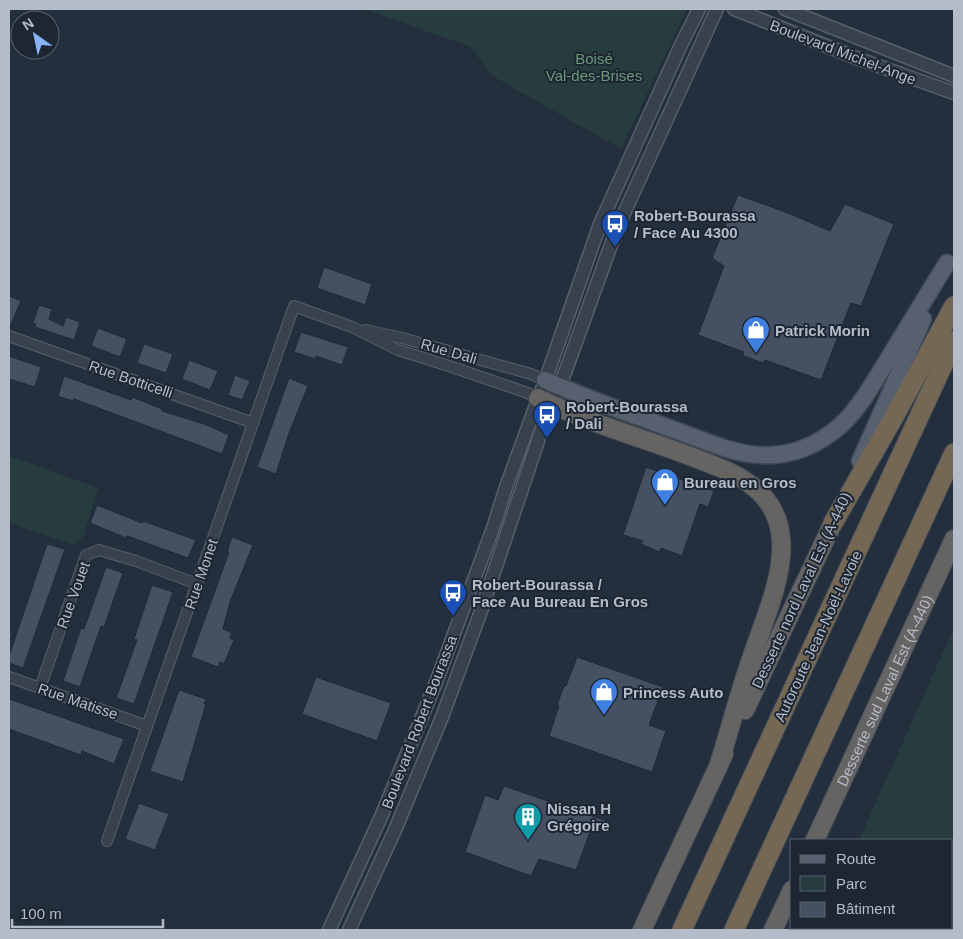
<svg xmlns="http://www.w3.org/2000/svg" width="963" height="939" viewBox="0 0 963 939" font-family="Helvetica,sans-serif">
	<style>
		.green { fill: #263c3f }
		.building { fill: #455162; stroke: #1f2835 }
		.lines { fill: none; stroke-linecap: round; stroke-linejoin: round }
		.minor-casing { stroke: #565f6c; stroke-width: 12 }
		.tertiary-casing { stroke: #565f6c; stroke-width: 15 }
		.primary-casing { stroke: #414a57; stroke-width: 19 }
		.trunk-casing { stroke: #434c59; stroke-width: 20 }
		.motorway-casing { stroke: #434c59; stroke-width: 21 }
		.minor { stroke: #38414e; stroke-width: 10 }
		.tertiary { stroke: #38414e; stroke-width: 12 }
		.primary { stroke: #56606e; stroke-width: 16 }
		.trunk { stroke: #656462; stroke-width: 18 }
		.motorway { stroke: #746855; stroke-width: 19 }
		.labels { text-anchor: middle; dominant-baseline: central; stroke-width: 4; stroke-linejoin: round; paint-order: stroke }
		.street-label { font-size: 15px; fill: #b4bcc9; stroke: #1d2633 }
		.park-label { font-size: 15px; fill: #6b9a76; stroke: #1d2633 }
		.poi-label { font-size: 15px; font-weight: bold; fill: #b4bcc9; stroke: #1d2633; text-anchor: start }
	</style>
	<rect width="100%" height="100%" fill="#242f3e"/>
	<g class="green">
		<path d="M364 9H687L621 149 491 75 471 47Z"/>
		<path d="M10 456 98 488 84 535 75 545 9 523Z"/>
		<path d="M954 628V930H819L820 928H952V840H859Z"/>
	</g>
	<g class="building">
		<path d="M738 195 788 213 830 231 845 204 894 224 861 306 851 303 821 380 765 360 763 363 752 359 742 355 744 352 698 335 724 266 712 258Z"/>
		<path d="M324 267 372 284 365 305 317 288Z"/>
		<path d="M9 296 21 301 9 329Z"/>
		<path d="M39 305 52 309 49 319 63 326 66 317 80 322 74 340 35 327 36 324 33 323Z"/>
		<path d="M98 328 127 339 120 357 91 346Z"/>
		<path d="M301 332 348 347 342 365 316 356 315 359 294 352Z"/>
		<path d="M144 344 173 354 166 373 137 363Z"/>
		<path d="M9 356 41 367 35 387 9 379Z"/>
		<path d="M189 360 218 371 210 390 182 379Z"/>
		<path d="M235 375 250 381 242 400 228 395Z"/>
		<path d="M64 376 131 400 132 397 162 409V411L204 424 229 435 222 454 112 413 74 399 73 401 58 396Z"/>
		<path d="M289 378 308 386 288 436 276 474 257 467Z"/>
		<path d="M646 467 714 491 708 507 700 504 682 556 661 548 659 552 641 544 643 541 623 535Z"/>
		<path d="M97 505 142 523 143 521 196 540 188 558 127 536 126 538 90 523Z"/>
		<path d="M232 537 253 545 230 602 223 629 232 633 230 638 234 640 224 664 220 662 218 667 191 657 229 552H227Z"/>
		<path d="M47 544 65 549 23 668 9 663V656Z"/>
		<path d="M106 567 123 573 104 627 101 626 80 687 63 681 81 628 84 629Z"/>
		<path d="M152 585 173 592 134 704 116 698 137 640 134 639Z"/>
		<path d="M577 657 663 687 649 725 666 731 652 772 549 736 559 706 557 705 564 686H566Z"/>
		<path d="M316 677 391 703 377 741 302 714Z"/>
		<path d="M179 690 206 699 204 704H206L183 782 150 771Z"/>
		<path d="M9 699 124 739 114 764 82 751 81 755 9 729Z"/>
		<path d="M504 786 595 817 610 822 607 829 593 824 576 870 539 859 531 876 465 852 485 795 498 800Z"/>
		<path d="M139 803 169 814 155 850 125 839Z"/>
	</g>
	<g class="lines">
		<defs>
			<g id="minor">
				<path d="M366 330 402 338 531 374 545 380"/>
				<path d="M9 336 253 423"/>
				<path d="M9 677 147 726"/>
				<path d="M40 688 86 555 99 550 136 561 197 584"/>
				<path d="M107 841 294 306 352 327 398 350 449 366 525 392 538 398"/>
			</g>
			<g id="tertiary">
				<path d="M734 9 859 59 954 93"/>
				<path d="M785 9 954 76"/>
				<path d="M329 930 381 817 437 680 493 528 506 487 550 367 600 224 680 47 699 9"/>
				<path d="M349 930 395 830 442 717 481 611 544 423 566 370 616 231 717 9"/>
			</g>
			<g id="primary">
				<path d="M545 380C587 399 629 413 672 429 704 440 739 458 774 455 802 453 828 439 847 419 864 401 877 377 890 356 909 325 928 294 947 263"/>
				<path d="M860 461 923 319"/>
			</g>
			<g id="trunk">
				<path d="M538 398C598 428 663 443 725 470 817 510 774 591 751 659 739 694 730 729 719 764"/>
				<path d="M745 710 833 523"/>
				<path id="s1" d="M815 840 954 539"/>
				<path d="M642 930 724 754"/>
				<path d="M773 930 792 890"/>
			</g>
			<g id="motorway">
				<path d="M833 523 895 415 954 306"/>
				<path d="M682 930 954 341"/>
				<path d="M734 930 954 453"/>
			</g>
		</defs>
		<use href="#minor" class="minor-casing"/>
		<use href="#tertiary" class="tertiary-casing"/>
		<use href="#primary" class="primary-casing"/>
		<use href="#trunk" class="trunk-casing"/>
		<use href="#motorway" class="motorway-casing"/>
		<use href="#minor" class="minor"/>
		<use href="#tertiary" class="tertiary"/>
		<use href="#primary" class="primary"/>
		<use href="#trunk" class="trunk"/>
		<use href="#motorway" class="motorway"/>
	</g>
	<defs>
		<symbol id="bus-pin" viewBox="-11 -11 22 30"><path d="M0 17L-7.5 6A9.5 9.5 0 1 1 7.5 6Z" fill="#1a4fb4" stroke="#1d2633"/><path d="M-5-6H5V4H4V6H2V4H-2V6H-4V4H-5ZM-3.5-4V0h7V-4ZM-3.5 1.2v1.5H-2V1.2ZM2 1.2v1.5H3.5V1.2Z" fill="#fff"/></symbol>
		<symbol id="shop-pin" viewBox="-11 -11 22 30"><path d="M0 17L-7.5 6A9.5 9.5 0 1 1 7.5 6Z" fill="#3f7fe0" stroke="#1d2633"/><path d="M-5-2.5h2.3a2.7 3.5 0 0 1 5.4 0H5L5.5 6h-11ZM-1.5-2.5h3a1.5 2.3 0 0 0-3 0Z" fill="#fff"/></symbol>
		<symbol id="building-pin" viewBox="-11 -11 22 30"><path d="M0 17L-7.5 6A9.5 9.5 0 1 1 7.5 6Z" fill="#0f9aa8" stroke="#1d2633"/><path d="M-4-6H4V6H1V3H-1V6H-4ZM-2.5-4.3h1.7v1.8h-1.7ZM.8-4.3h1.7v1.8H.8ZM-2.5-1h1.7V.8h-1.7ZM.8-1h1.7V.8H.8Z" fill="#fff"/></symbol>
	</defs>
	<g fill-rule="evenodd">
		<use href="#bus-pin" x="599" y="208" width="32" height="43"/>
		<use href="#shop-pin" x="740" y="314" width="32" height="43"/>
		<use href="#bus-pin" x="531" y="399" width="32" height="43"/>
		<use href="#shop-pin" x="649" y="466" width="32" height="43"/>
		<use href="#bus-pin" x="437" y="577" width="32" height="43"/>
		<use href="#shop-pin" x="588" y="676" width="32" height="43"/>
		<use href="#building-pin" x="512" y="801" width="32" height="43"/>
	</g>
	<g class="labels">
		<g class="street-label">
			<text transform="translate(843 52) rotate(21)">Boulevard Michel-Ange</text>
			<text transform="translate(449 351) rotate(16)">Rue Dali</text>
			<text transform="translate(131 379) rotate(19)">Rue Botticelli</text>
			<text transform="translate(201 574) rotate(-71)">Rue Monet</text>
			<text transform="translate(801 590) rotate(-65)">Desserte nord Laval Est (A-440)</text>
			<text transform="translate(73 595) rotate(-70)">Rue Vouet</text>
			<text transform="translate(818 636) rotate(-65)">Autoroute Jean-Noël-Lavoie</text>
			<text stroke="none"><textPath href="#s1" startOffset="165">Desserte sud Laval Est (A-440)</textPath></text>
			<text transform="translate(78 701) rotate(19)">Rue Matisse</text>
			<text transform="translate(419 722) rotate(-69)">Boulevard Robert Bourassa</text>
		</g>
		<g class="park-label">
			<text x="594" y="58">Boisé<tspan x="594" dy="17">Val-des-Brises</tspan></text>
		</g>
		<g class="poi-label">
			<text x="634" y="215">Robert-Bourassa<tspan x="634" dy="17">/ Face Au 4300</tspan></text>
			<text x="775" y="330">Patrick Morin</text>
			<text x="566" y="406">Robert-Bourassa<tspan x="566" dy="17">/ Dali</tspan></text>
			<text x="684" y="482">Bureau en Gros</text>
			<text x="472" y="584">Robert-Bourassa /<tspan x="472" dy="17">Face Au Bureau En Gros</tspan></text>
			<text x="623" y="692">Princess Auto</text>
			<text x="547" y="808">Nissan H<tspan x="547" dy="17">Grégoire</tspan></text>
		</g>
	</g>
	<rect width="963" height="939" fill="none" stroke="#b4bcc9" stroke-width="20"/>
	<rect x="790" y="839" width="162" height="90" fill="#1d2633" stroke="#59626f"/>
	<rect x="800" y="855" width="25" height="8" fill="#56606e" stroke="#59626f"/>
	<text x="836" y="864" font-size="15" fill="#b4bcc9">Route</text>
	<rect x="800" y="876" width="25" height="15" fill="#263c3f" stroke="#59626f"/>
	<text x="836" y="889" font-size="15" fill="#b4bcc9">Parc</text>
	<rect x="800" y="902" width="25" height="15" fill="#455162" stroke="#59626f"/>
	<text x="836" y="914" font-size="15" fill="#b4bcc9">Bâtiment</text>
	<g transform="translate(35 35) rotate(327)"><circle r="24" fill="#1d2633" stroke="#59626f"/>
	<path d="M0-4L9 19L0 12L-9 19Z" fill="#8ab4f8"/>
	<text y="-8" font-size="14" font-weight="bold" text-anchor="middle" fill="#b4bcc9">N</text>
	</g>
	<path d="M12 919v8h151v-8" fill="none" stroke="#b4bcc9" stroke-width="2.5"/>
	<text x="20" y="919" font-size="15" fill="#b4bcc9" stroke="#1d2633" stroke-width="4" paint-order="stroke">100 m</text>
</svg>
